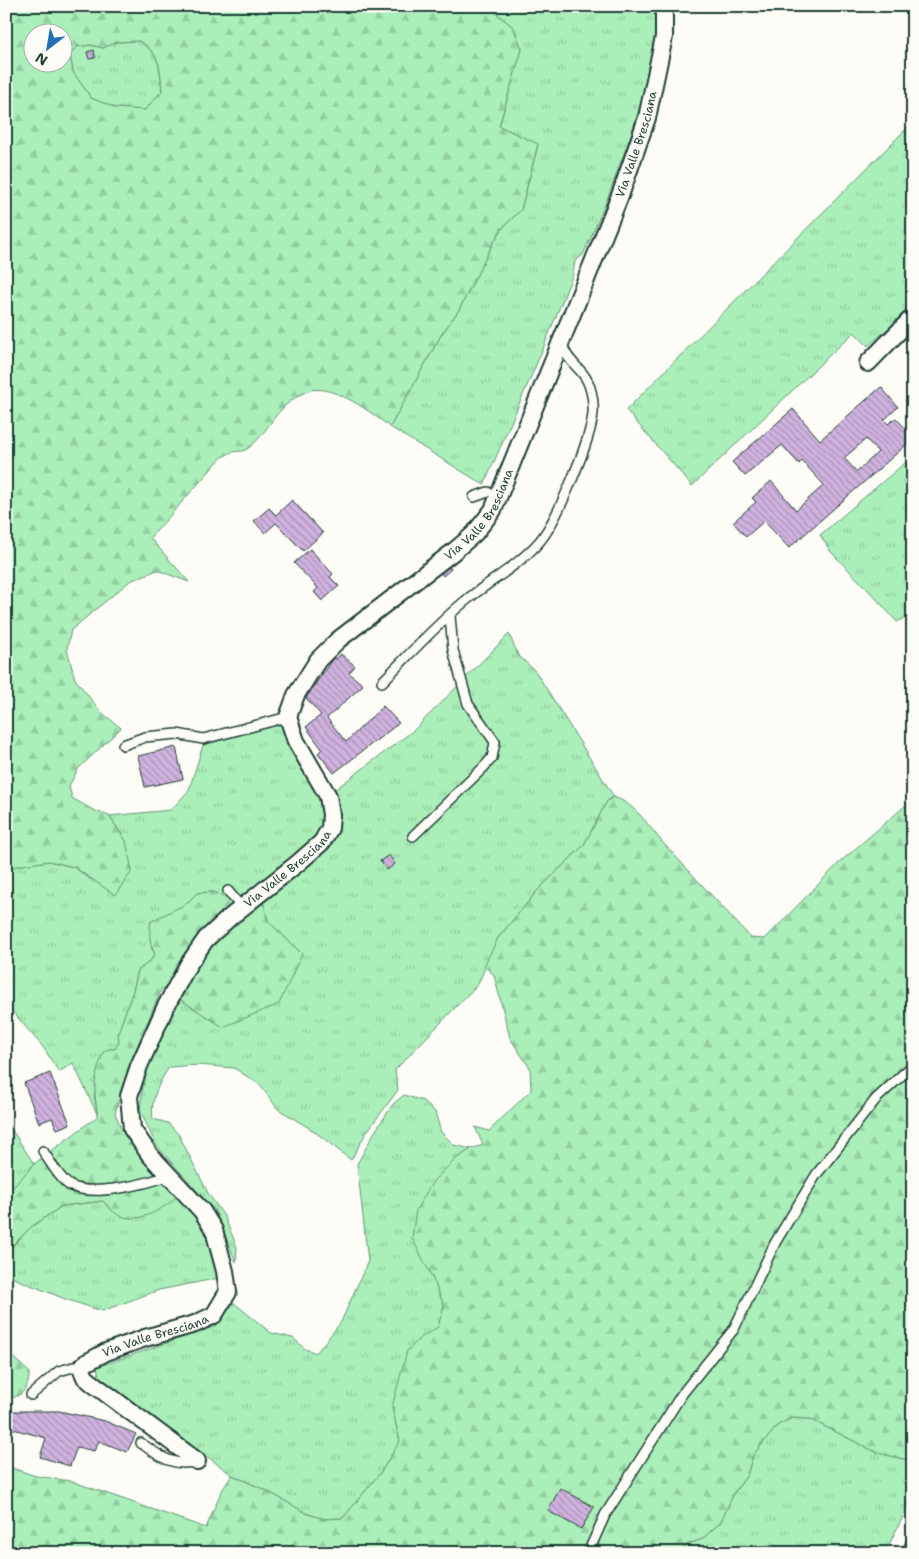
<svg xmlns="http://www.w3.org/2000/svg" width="919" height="1559" viewBox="0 0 919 1559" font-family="'Shantell Sans',sans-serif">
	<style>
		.grass { fill: url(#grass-tufts); stroke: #649676 }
		.forest { fill: url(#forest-firs); stroke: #649676; fill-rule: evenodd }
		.building { fill: url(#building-back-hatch); stroke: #1f3d34; fill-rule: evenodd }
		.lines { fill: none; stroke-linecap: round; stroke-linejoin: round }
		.service-casing { stroke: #1f3d34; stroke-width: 12 }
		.minor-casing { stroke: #1f3d34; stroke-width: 20 }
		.service { stroke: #fdfcf7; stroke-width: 9 }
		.minor { stroke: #fdfcf7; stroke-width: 16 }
		.labels { text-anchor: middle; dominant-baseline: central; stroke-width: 4.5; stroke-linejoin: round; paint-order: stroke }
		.street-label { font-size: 12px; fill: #1f3d34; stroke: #fdfcf7 }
	</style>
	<defs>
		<pattern id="grass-tufts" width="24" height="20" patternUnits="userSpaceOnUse" patternTransform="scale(1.25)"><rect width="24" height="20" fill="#aaeeb9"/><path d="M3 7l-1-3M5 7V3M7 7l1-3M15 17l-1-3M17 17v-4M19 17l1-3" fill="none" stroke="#92cda0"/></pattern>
		<pattern id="forest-firs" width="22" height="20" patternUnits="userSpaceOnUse" patternTransform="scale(1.25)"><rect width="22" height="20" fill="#aaeeb9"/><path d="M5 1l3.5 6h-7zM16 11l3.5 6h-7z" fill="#92cda0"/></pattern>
		<pattern id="building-back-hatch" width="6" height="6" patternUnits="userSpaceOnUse" patternTransform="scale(1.25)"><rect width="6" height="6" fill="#d0b2de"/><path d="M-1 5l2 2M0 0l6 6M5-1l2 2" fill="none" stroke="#a892b5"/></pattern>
	</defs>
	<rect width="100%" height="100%" fill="#fdfcf7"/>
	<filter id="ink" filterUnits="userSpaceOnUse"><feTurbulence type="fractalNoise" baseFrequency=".02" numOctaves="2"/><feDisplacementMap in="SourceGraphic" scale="10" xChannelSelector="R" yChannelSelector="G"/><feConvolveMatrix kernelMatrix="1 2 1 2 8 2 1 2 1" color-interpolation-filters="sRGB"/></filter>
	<g filter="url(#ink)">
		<g class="grass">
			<path d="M491 6H630L660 10 658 48 631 135 605 205 583 255 575 261 573 274 542 351 484 485 390 427 441 335 459 310 494 241 505 225 521 210 538 145 499 126 522 49 513 27 492 10Z"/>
			<path d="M139 41C162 56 159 67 162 91L145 110 115 108 91 98 73 72 70 55 76 47 91 45 103 48 116 42Z"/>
			<path d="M913 122V302L892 325 868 346 854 332 692 486 626 410Z"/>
			<path d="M913 456V614L897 622 873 595 831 552 820 535Z"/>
			<path d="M509 634 518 655 536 672 614 797 607 801 584 845 539 889 498 938 478 984 395 1070 398 1090 366 1133 351 1160 314 1131 278 1109 260 1085 234 1068 198 1065 169 1067C159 1083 150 1100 153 1119L168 1123 179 1135 209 1195 224 1216 237 1247 236 1262 215 1211 156 1145 140 1110 144 1076 180 999 223 1027 302 954 268 921 263 901C282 884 338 842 340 817 341 808 336 799 333 791L414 730Z"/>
			<path d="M285 723 328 812 317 840 242 899 230 901 213 892 197 893 186 904 170 913 151 947 155 954 151 960 138 971 133 991 118 1033 119 1042 115 1049H109L94 1095 98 1116 73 1063 59 1072 43 1047 6 1004V874L15 866 49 861 74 867 91 880 126 841 109 816 171 810 189 790 203 745Z"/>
			<path d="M404 1095 423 1101 435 1112 441 1132 454 1145 471 1149 456 1159 432 1277 444 1305 439 1327 420 1338 392 1407 400 1441 381 1472 343 1518 324 1519 308 1514 267 1491 232 1475 99 1376 97 1367 216 1326 234 1303 271 1333 293 1338 305 1349 316 1353 341 1322 368 1261 357 1164 374 1133 393 1104Z"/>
			<path d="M6 1121 34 1164 6 1195Z"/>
			<path d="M179 1195 204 1225 210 1240 219 1278 159 1290 102 1311 65 1299 11 1277 6 1267 9 1250 31 1227 62 1206 103 1201 110 1209Z"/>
			<path d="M792 1418 810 1419 878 1453 913 1461V1503L910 1502 885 1553H681L686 1545 702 1539 720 1523 734 1493 747 1475 753 1455 779 1424Z"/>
		</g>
		<g class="forest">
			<path d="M6 6H491L492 10 513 27 522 49 499 126 538 144 521 210 505 225 494 241 459 310 441 335 390 427C372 413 335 385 311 390 300 393 287 403 280 411 269 423 261 440 247 449 243 452 237 451 232 452 229 453 225 456 222 457L150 538 189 582 157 570 130 581 71 630 67 649 75 679 101 712 121 728 78 769 69 786 72 798 93 810 109 816 126 841 132 871 115 895 74 867 49 861 16 866 6 874ZM32 32H62V62H32ZM139 41C161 54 160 68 162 91L145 110 116 108 91 98 73 72 70 55 76 47 91 45 103 48 116 42Z"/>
			<path d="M614 797C637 805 648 826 664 844 693 875 722 907 751 938L765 939 840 862 913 799V1461L878 1453 810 1419 792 1418 779 1424 753 1455 747 1475 734 1493 720 1523 702 1539 686 1545 681 1553H6V1466L36 1476 71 1481 206 1528 221 1492 232 1475 267 1491 308 1514 324 1519 343 1518 381 1472 400 1441 392 1407 407 1351 420 1338 438 1327 444 1305 432 1277 412 1238 416 1210 434 1180 456 1159 471 1149 483 1145 475 1127 489 1131 531 1090 530 1068 510 1038 494 975 484 966 498 938 539 889 584 845 607 801Z"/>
			<path d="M260 891 268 921 302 954 279 1004 223 1027 162 988 131 1061 115 1113 122 1131 179 1195C164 1208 141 1224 121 1216 114 1214 108 1206 103 1201L62 1206 31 1227 9 1249 6 1261V1195L34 1164 98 1116C93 1088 94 1077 104 1051L109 1049H115L119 1042 118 1033 133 991 138 971 151 960 155 954C149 943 149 934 151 921L186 904 197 893 214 892 230 901 242 899Z"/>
			<path d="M6 1351 29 1372C30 1386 22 1399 6 1398Z"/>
		</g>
		<g class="building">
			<path d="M94 50 95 58 89 59 87 52Z"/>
			<path d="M881 387 898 407 884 420 888 424 896 418 913 437V439L789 548 764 521 746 537 733 522 756 502 752 498 771 481 796 510 824 485 802 461 799 464 782 445 745 476 732 462 793 409 820 440ZM866 439 878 452 857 472 844 458Z"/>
			<path d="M292 500 323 533 303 551 276 523 265 533 254 521 269 508 276 515Z"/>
			<path d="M310 549 333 574 330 577 339 586 322 601 314 592 318 588 294 563Z"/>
			<path d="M447 563 451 569 443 576 438 569Z"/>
			<path d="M341 654 355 666 349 673 363 685 327 718 346 742 383 706 399 723 334 773 318 753 322 749 306 727 321 715 306 698 333 658 335 660Z"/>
			<path d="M176 747 183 779 145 787 138 756Z"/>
			<path d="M389 855 395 864 387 870 380 861Z"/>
			<path d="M50 1073 70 1124 57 1129 52 1118 39 1123 24 1083Z"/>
			<path d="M6 1411H59L105 1421 136 1434 127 1452 99 1441 94 1451 77 1447 70 1466 40 1457 46 1438 6 1427Z"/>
			<path d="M560 1488 594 1507 581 1529 548 1511Z"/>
			<path d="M908 1537 913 1540V1550L912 1553H900Z"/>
		</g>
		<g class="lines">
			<defs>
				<g id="service">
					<path d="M474 497 488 492"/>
					<path d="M382 682C409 655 435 626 464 602 488 582 518 566 539 542 556 523 591 440 593 413 594 401 591 384 583 374 574 363 565 357 562 343"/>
					<path d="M123 745 145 737 177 734 203 739 288 717"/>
					<path d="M413 836 483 768 492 758 495 742 468 704 453 650 450 616"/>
					<path d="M228 891 242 908"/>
					<path d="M43 1151C49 1160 60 1179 69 1185 91 1198 146 1184 170 1175"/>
					<path d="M31 1395 59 1371 84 1364"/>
					<path d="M141 1443C159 1456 174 1468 197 1461"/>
					<path d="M588 1553 605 1515 682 1394 734 1329 775 1243 816 1175 876 1099 913 1065"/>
				</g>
				<g id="minor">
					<path d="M868 363 913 317"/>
					<path id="s1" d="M197 1461 92 1383 85 1377 82 1370 84 1364 106 1352 145 1338 195 1324 214 1315 228 1292 225 1271 214 1230 202 1211 150 1155 132 1129 129 1096 139 1066 165 1008 188 965 206 939 229 918 298 863 322 842 330 828 331 815 328 796 296 741 288 717 296 695 318 660 338 640 453 552 474 534 493 510 621 193 647 118 664 37V6"/>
				</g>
			</defs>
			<use href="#service" class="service-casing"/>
			<use href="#minor" class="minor-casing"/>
			<use href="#service" class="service"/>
			<use href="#minor" class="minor"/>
		</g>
	</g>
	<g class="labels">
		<g class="street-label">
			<text stroke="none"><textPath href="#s1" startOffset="1701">Via Valle Bresciana</textPath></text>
			<text stroke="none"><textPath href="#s1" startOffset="1296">Via Valle Bresciana</textPath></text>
			<text stroke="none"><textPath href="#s1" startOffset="831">Via Valle Bresciana</textPath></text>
			<text stroke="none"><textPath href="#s1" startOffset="231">Via Valle Bresciana</textPath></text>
		</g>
	</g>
	<rect width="919" height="1559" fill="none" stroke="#fdfcf7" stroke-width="25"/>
	<rect x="12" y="12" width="894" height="1534" fill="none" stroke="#1f3d34" stroke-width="2" filter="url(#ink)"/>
	<g transform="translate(48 48) rotate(211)"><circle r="24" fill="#fdfcf7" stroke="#a4b0a9"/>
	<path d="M0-4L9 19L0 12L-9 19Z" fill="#1f6fb2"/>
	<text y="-8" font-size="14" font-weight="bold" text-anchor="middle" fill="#1f3d34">N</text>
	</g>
</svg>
